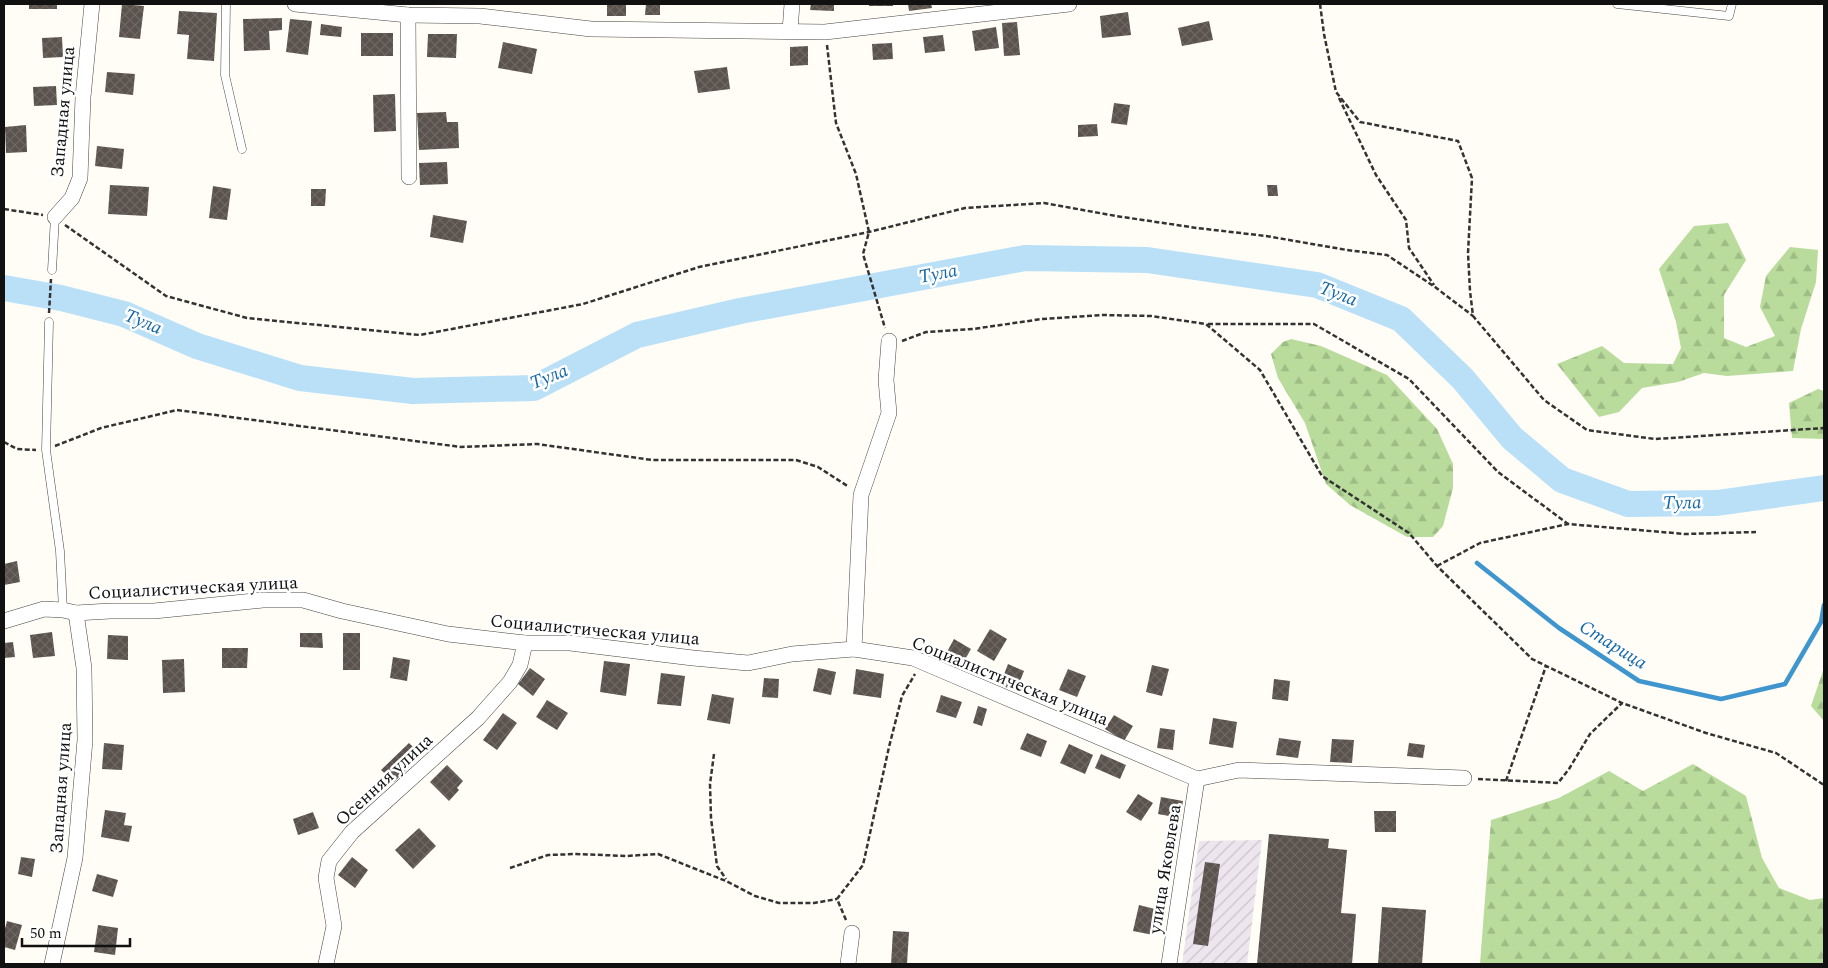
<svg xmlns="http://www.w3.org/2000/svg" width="1828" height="968" viewBox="0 0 1828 968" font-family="Spectral,serif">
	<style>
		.industrial { fill: url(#industrial-furrows) }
		.forest { fill: url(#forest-firs) }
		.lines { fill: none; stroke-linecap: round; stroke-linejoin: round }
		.stream { stroke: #3f96cf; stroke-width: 4.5 }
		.river { stroke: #b9e0f7; stroke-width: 26 }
		.building { fill: url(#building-cross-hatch) }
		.lane-casing { stroke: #444; stroke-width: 9 }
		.street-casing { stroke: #444; stroke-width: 16 }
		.path { stroke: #333; stroke-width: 2.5; stroke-dasharray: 5 2.5; stroke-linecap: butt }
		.lane { stroke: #fff; stroke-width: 8 }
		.street { stroke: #fff; stroke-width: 15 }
		.labels { text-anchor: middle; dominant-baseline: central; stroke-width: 5; stroke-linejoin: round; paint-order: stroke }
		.street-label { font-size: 18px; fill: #111; stroke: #fff }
		.water-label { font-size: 19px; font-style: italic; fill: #1768a6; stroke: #fff }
	</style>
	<defs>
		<pattern id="industrial-furrows" width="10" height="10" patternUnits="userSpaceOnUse" patternTransform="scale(1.25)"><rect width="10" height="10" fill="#eee6ef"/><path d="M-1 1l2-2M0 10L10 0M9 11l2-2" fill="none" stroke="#cbc4cc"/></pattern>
		<pattern id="forest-firs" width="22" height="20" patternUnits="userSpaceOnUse" patternTransform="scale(1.25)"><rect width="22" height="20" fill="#b9dc9c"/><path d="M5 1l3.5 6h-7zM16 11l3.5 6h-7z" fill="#9ebc85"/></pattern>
		<pattern id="building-cross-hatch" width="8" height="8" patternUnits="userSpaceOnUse" patternTransform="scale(1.25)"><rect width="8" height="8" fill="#5a524d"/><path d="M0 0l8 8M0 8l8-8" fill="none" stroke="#6d6662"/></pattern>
	</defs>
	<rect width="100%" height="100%" fill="#fffdf5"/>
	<path class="industrial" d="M1262 840 1247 964H1182L1199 841Z"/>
	<g class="forest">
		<path d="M1728 223 1746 260 1724 295V338L1746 347 1775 336 1760 307 1766 276 1790 247 1818 250 1816 282 1801 329 1793 371 1727 376 1704 373 1678 382 1642 388 1619 412 1599 417 1557 364 1602 346 1624 363 1673 364 1681 348 1676 322 1659 269 1694 226Z"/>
		<path d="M1291 339 1321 346 1387 375 1437 429 1453 464V488L1443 526 1433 537H1407L1350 505 1326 484 1305 423 1278 378 1271 354 1283 342Z"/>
		<path d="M1818 389 1824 391V439L1792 438 1789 403Z"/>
		<path d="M1824 668V721L1811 706Z"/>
		<path d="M1693 764 1746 796 1762 858 1779 888 1810 900 1824 898V964H1480L1491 820 1559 798 1609 771 1643 791Z"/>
	</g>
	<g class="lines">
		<path class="stream" d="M1477 563 1559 628 1639 681 1721 699 1785 684 1821 622 1824 605"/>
		<path class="river" d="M4 288 61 298 124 314 197 346 300 378 413 391 534 388 637 335 740 311 1025 258 1147 260 1317 285 1401 319 1463 379 1512 438 1562 480 1628 504 1717 503 1824 488"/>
	</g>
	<g class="building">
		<rect x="29" y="4" width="28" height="5"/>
		<path d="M122 4 144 6 140 39 119 37Z"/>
		<rect x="607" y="4" width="19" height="12"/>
		<path d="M646 4H660V15H645Z"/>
		<path d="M811 4H834V11L810 10Z"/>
		<rect x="869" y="4" width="24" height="2"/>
		<path d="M908 4H931L932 8 909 11Z"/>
		<path d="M179 11 217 13 214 61 187 59 189 35 177 34Z"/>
		<path d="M1128 12 1131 35 1102 38 1100 16Z"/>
		<path d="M282 18V30L269 31 270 50 244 51 243 19Z"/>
		<path d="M290 19 312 21 308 55 286 52Z"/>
		<path d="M1209 21 1213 40 1182 46 1178 28Z"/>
		<path d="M1017 22 1020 55 1004 56 1002 23Z"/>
		<path d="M321 24 342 27 341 37 320 35Z"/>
		<path d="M996 27 999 48 975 51 972 31Z"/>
		<rect x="361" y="33" width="32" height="23"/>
		<path d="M428 34H457L456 58 427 57Z"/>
		<path d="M943 35 945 51 925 53 923 37Z"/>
		<path d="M62 37 63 57 43 58 42 38Z"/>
		<path d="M503 42 537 49 532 74 498 68Z"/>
		<path d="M892 43 893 59 873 60 872 44Z"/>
		<path d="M808 46V65L790 66V47Z"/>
		<path d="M727 67 730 89 698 93 694 71Z"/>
		<path d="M107 72 135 74 133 95 105 92Z"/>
		<path d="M56 86 57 105 34 106 33 87Z"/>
		<path d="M395 94 396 131 374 132 373 95Z"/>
		<path d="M1114 103 1130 105 1127 125 1111 123Z"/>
		<path d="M446 112 447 122H458L459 148 419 150 417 113Z"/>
		<path d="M1097 124 1098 136 1078 137V125Z"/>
		<path d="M26 125 27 152 6 153 5 127Z"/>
		<path d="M97 146 124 149 122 169 95 166Z"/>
		<path d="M447 162 448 184 420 185 419 163Z"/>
		<path d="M110 185 149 187 147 216 108 214Z"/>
		<path d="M1267 185H1277L1278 196H1268Z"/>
		<path d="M213 186 231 189 227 220 209 218Z"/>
		<path d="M311 189H326L325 206H311Z"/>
		<path d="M433 215 467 221 463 243 430 237Z"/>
		<path d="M17 561 20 582 4 585V564Z"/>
		<path d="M990 629 1007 639 994 661 977 651Z"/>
		<path d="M52 632 55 656 33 658 30 635Z"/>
		<path d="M300 633H322L323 648 300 647Z"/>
		<rect x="343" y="633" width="17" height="37"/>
		<path d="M108 635 128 636V660L107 659Z"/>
		<path d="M954 639 971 649 959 670 942 661Z"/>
		<path d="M13 642 15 657 4 658V643Z"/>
		<path d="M222 648H248L247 668H222Z"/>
		<path d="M393 657 410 660 407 681 390 678Z"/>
		<path d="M184 659 185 692 163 693 162 660Z"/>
		<path d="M604 661 630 664 626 696 600 692Z"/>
		<path d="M1008 664 1024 671 1016 691 1000 685Z"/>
		<path d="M1152 665 1169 669 1162 696 1146 692Z"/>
		<path d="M530 668 545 679 533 696 518 684Z"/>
		<path d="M818 668 836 672 831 695 813 691Z"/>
		<path d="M856 669 884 674 881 698 853 694Z"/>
		<path d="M1068 669 1086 676 1077 697 1059 690Z"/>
		<path d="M661 673 685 676 681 706 657 704Z"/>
		<path d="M764 678 779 679 778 698 762 697Z"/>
		<path d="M1274 679 1290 681 1288 701 1272 699Z"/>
		<path d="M712 694 734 698 730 724 707 720Z"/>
		<path d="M941 695 962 702 956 718 936 712Z"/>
		<path d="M547 700 568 713 557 730 536 717Z"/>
		<path d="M978 706 987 709 982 726 973 723Z"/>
		<path d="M503 713 517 723 497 750 483 740Z"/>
		<path d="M1114 715 1133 726 1124 741 1105 729Z"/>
		<path d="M1213 718 1237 722 1233 748 1209 744Z"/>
		<path d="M1160 728 1175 730 1173 750 1157 748Z"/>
		<path d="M1027 733 1047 741 1041 757 1020 749Z"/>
		<path d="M1279 738 1301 741 1298 758 1276 755Z"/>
		<path d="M1332 739 1354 740 1352 763 1330 762Z"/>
		<path d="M104 743 124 745 122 770 102 769Z"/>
		<path d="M409 743 421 755 394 782 381 770Z"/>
		<path d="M1409 743 1425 745 1423 758 1407 756Z"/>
		<path d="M1069 744 1093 755 1085 774 1060 763Z"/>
		<path d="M1101 754 1126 765 1120 779 1095 768Z"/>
		<path d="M447 765 463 781 457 788 459 790 449 801 430 782Z"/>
		<path d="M1138 794 1153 803 1141 821 1126 812Z"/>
		<path d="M1161 797 1183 801 1180 818 1158 814Z"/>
		<path d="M105 810 126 813 124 825 132 826 129 842 101 837Z"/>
		<path d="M1374 811H1396V832H1375Z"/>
		<path d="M313 812 319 828 298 835 293 819Z"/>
		<path d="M419 828 436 846 413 869 395 850Z"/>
		<path d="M1269 834 1329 839 1328 848 1347 850 1341 913 1356 914 1352 964H1257Z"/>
		<path d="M21 857 35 859 32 877 18 874Z"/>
		<path d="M352 857 368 870 355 888 338 875Z"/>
		<path d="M1205 862 1220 864 1208 946 1193 944Z"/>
		<path d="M97 874 118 880 113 897 92 891Z"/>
		<path d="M1139 905 1159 910 1153 935 1133 931Z"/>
		<path d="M1382 907 1426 910 1422 964H1378Z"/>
		<path d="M7 921 22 925 15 950 4 947V932Z"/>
		<path d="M98 925 118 928 115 955 94 952Z"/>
		<path d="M893 931 909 932 907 964H891Z"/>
	</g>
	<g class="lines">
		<defs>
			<g id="lane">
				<path d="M226 4 225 75 242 149"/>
				<path d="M1617 4 1729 16 1732 4"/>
				<path d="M52 270 55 217"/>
				<path d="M49 322 46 450 60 551 63 610"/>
			</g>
			<g id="street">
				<path d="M295 4 408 15 480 16 591 29 825 32 1069 4"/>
				<path d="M408 15 409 177"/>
				<path d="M790 31 792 4"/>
				<path d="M55 217 72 198 80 178 83 97 92 4"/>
				<path d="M4 621 44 609 63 610 76 613 110 611H154L263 600H303L342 611 448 634 525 643H570L693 658 748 663 792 654 854 649 913 658 1197 779 1239 770 1464 778"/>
				<path d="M854 649 861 495 889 413 886 380 889 341"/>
				<path d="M52 964 75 858 85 740 84 668 76 613"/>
				<path d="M326 964 334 926 326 878 329 861 352 832 478 718 510 682 520 665 525 643"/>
				<path d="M848 964 852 933"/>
				<path d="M1169 964 1197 779"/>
			</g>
		</defs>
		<use href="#lane" class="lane-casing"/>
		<use href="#street" class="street-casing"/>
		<g class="path">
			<path d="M1320 4 1324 34 1336 92 1360 122 1458 141 1472 178 1468 253 1470 291 1473 316 1544 400 1587 430 1655 439 1824 428"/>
			<path d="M827 45 836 123 856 174 869 232 863 254 885 328"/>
			<path d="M1339 98 1376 175 1406 220 1409 248 1434 285"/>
			<path d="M4 209 43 215"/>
			<path d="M65 225 166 296 247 318 420 335 583 304 699 267 869 232 965 208 1044 203 1116 216 1197 228 1266 236 1347 250 1387 255 1435 287 1473 316"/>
			<path d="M49 313 51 279"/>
			<path d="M1208 324H1314L1409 379 1498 472 1568 524"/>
			<path d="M902 341 926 332 973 329 1042 319 1103 315 1151 316 1206 324 1260 370 1322 476 1409 533 1437 566 1532 659 1622 703 1706 733 1776 753 1824 785"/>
			<path d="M4 442 17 449 36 450"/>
			<path d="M55 446 101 428 177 410 461 447 537 444 652 460H796L818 467 849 487"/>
			<path d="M1437 566 1480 543 1568 524 1685 534 1756 532"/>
			<path d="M714 754 710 784 711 818 717 866 726 879"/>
			<path d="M1478 779 1558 783 1569 769 1590 734 1622 703"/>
			<path d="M1506 781 1546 666"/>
			<path d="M510 868 548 855 576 854 626 856 658 854 726 881 755 896 779 903H814L837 899"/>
			<path d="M846 920 837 899 863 865 889 747 902 696 915 674"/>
		</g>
		<use href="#lane" class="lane"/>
		<use href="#street" class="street"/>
	</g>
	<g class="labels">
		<g class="street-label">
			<text transform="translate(63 112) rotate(-85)">Западная улица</text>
			<text transform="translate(193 588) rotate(-3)">Социалистическая улица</text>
			<text transform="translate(595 630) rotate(5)">Социалистическая улица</text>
			<text transform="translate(1010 681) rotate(22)">Социалистическая улица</text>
			<text transform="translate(384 780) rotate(-43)">Осенняя улица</text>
			<text transform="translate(61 788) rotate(-86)">Западная улица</text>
			<text transform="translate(1165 869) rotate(-81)">улица Яковлева</text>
		</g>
		<g class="water-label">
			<text transform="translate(938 274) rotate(-11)">Тула</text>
			<text transform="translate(1338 294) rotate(21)">Тула</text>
			<text transform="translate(143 322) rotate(22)">Тула</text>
			<text transform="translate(549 377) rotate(-22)">Тула</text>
			<text transform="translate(1682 503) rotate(-1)">Тула</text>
			<text transform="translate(1613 645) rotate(32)">Старица</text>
		</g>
	</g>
	<rect width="1828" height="968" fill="none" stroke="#111111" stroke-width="10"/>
	<path d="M22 938v8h108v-8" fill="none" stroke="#111111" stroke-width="2.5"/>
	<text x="30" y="938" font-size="15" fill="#111111" stroke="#ffffff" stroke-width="4" paint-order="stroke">50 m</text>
</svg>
